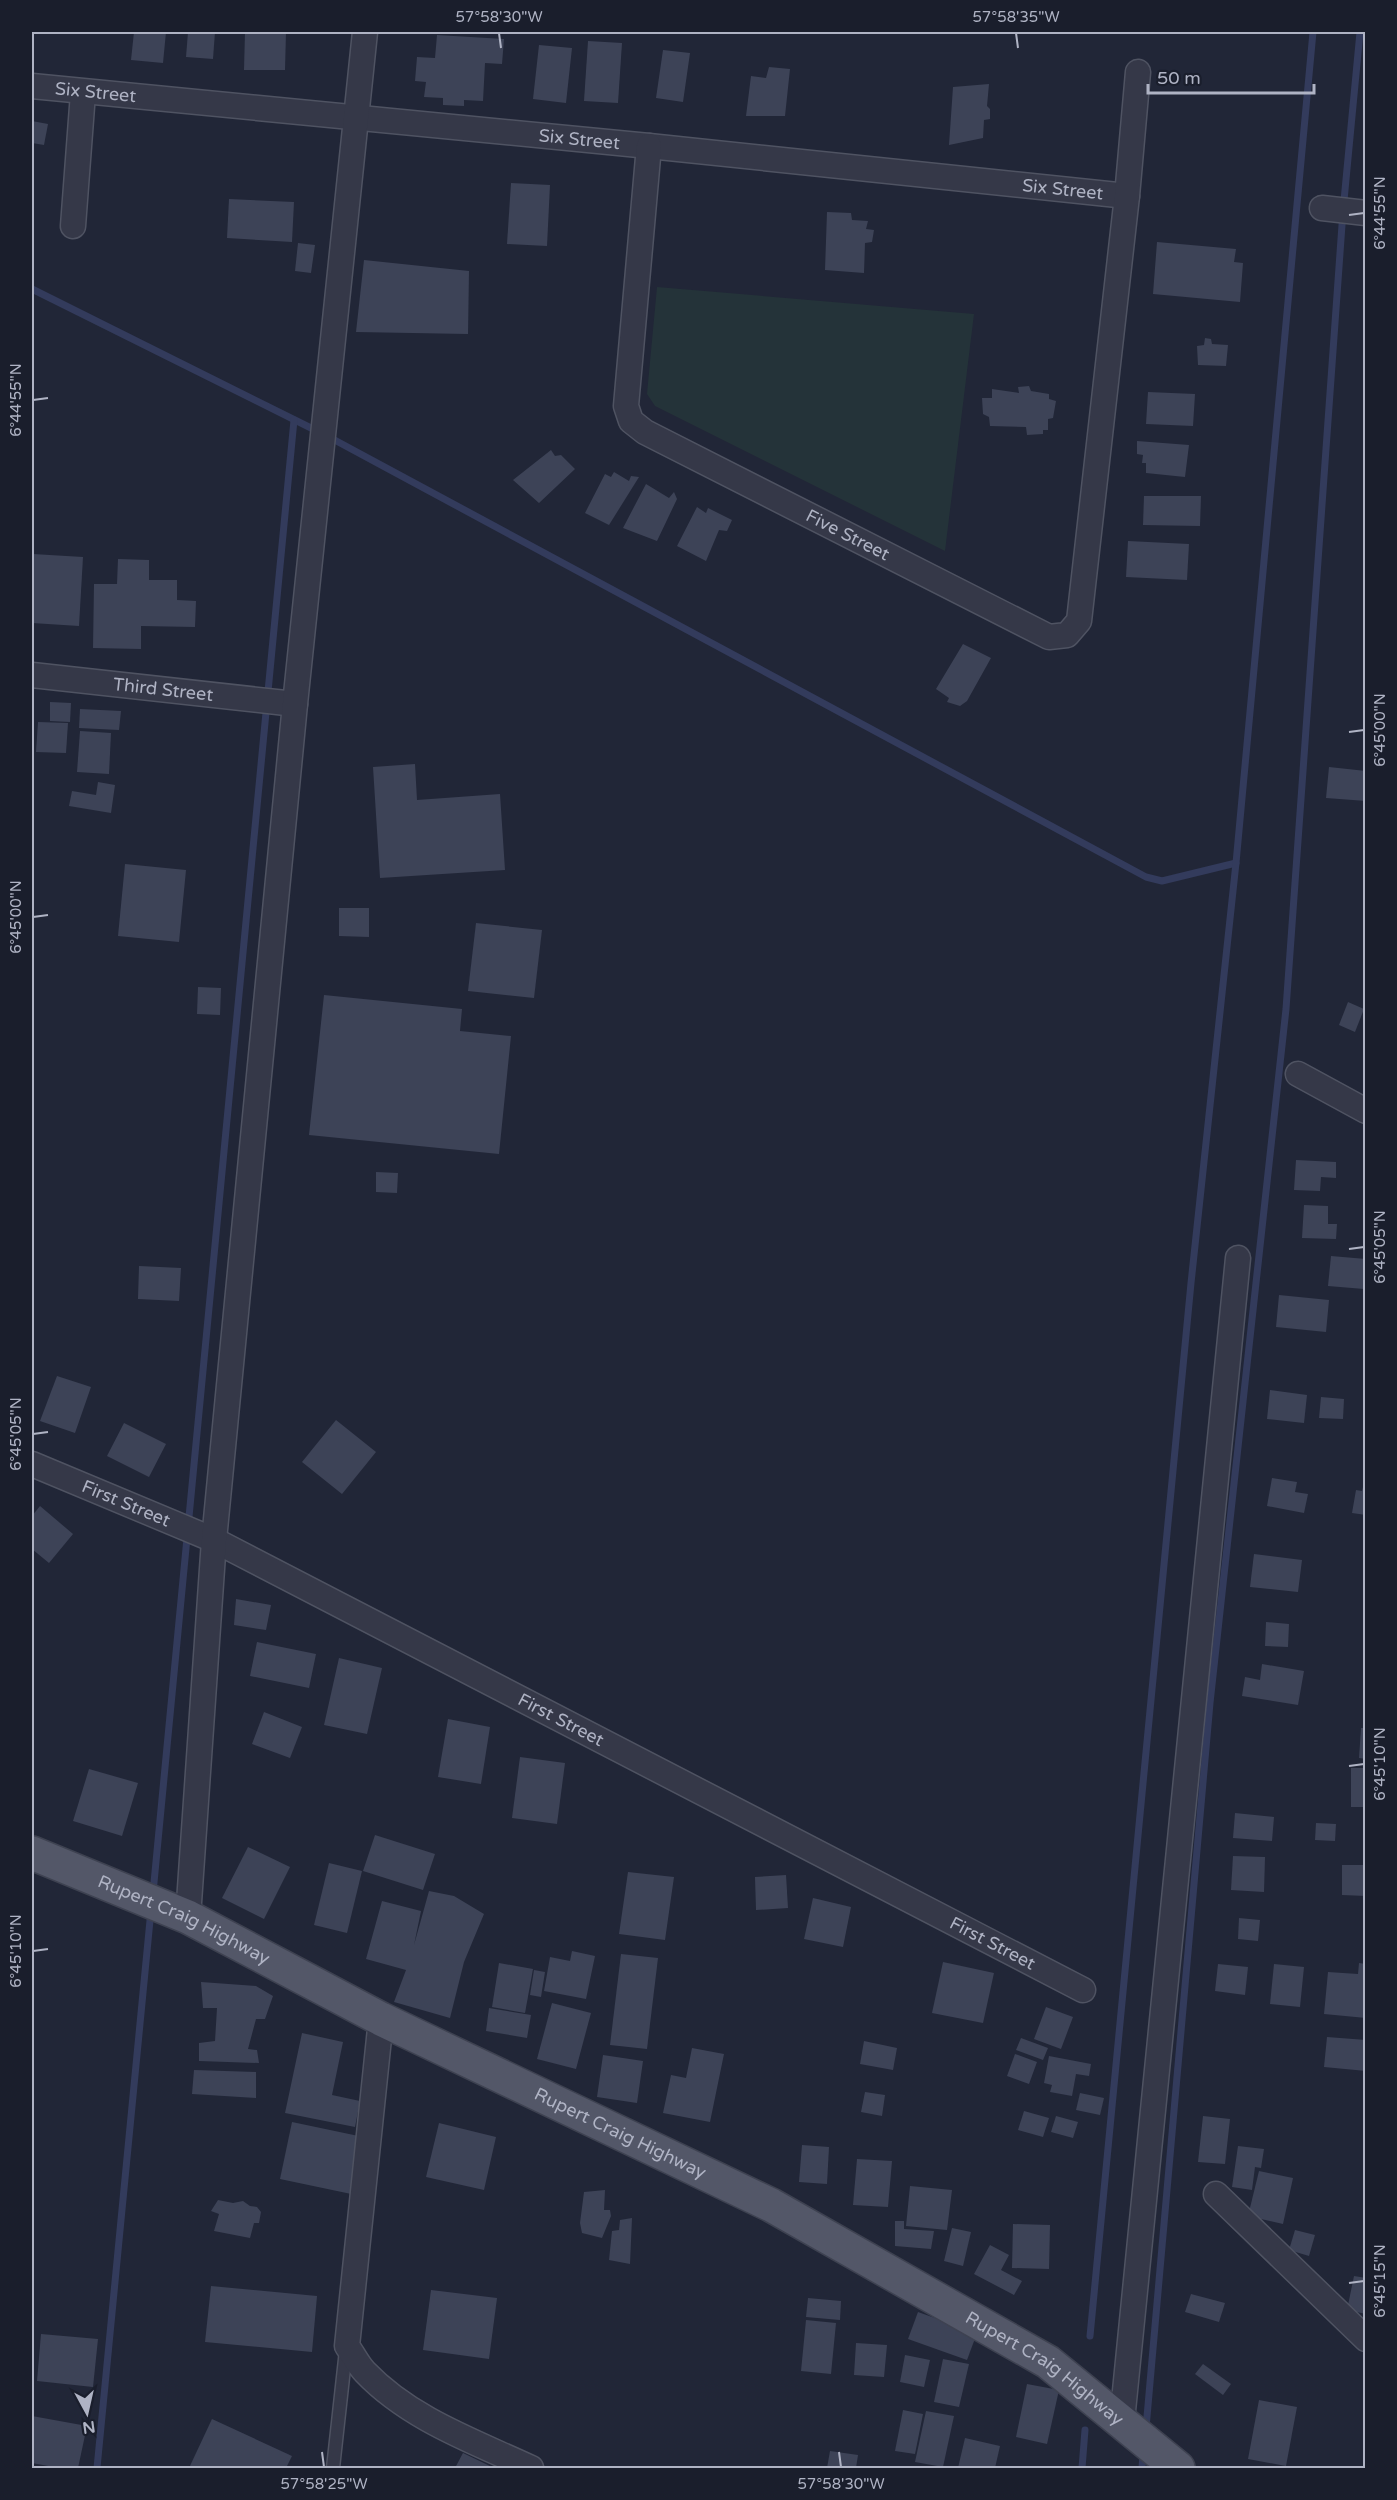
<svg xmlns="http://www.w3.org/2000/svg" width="1397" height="2500" viewBox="0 0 1397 2500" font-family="'Varela Round',sans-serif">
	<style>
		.green { fill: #243339 }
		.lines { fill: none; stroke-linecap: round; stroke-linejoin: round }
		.stream { stroke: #333b5c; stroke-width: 7 }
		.building { fill: #3d4357 }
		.service-casing { stroke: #4f5362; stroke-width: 15 }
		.minor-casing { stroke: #4f5362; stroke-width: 27 }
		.primary-casing { stroke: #3e4251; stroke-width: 36 }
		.service { stroke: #353848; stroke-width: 12 }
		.minor { stroke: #353848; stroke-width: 24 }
		.primary { stroke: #535768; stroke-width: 33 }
		.ticks { fill: none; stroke: #afb3c4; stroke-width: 2 }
		.labels { text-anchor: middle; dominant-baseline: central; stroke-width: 5; stroke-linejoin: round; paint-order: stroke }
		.street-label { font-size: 18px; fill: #afb3c4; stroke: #1a1e2c }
		.neatline { fill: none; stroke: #afb3c4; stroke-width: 2 }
		.ticks-label { font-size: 15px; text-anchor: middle; fill: #afb3c4 }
	</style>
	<rect width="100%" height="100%" fill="#212637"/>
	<path class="green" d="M657 287 974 314 945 551 655 406 647 394Z"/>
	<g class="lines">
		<g class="stream">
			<path d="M32 289 319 432"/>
			<path d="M329 437 1146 877 1162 881 1236 863"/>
			<path d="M153 1893 294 420"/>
			<path d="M1090 2336 1191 1283 1236 863 1313 32"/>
			<path d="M1146 2428 1210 1703 1286 1009 1343 211 1360 32"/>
			<path d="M97 2468 151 1910"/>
			<path d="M1082 2468 1085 2430"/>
			<path d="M1142 2468 1143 2454"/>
		</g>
	</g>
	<g class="building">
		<path d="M134 32H166L163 63 131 60Z"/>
		<path d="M188 32H215L213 59 186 57Z"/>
		<path d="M245 32H286L285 70H244Z"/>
		<path d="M437 35 504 39 502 64 485 63 483 101 464 100V106L443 105V98L424 97 426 82 415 81 417 57 435 58Z"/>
		<path d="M588 41 622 43 618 103 584 101Z"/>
		<path d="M539 45 572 48 566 103 533 99Z"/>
		<path d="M663 50 690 53 683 102 656 98Z"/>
		<path d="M769 67 790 69 785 116H746L751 76 766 78Z"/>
		<path d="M989 84 987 106 990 109V119L984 120 983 138 949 145 953 87Z"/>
		<path d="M32 121 48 124 44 145 32 143Z"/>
		<path d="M511 183 550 185 547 246 507 244Z"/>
		<path d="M229 199 294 202 292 242 227 238Z"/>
		<path d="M827 212 851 213 852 220 868 221 866 229 874 230 872 242 865 243 864 273 825 270Z"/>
		<path d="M1157 242 1236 249 1234 262 1243 263 1240 302 1153 294Z"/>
		<path d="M298 243 315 245 311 273 295 271Z"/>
		<path d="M364 260 469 271 468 334 356 332Z"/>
		<path d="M1205 338 1211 339 1212 344 1228 345 1226 366 1198 365 1197 346 1204 345Z"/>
		<path d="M1029 386 1031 391 1049 394V399L1056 401 1053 418 1048 419V430H1043V434L1027 435 1026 427 990 426 989 417 983 414 982 398H992V389L1019 393 1018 387Z"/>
		<path d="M1148 392 1195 394 1193 426 1146 424Z"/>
		<path d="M1137 441 1189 445 1185 477 1146 473V463H1142L1143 455 1137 454Z"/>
		<path d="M551 450 555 456 561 455 575 469 539 503 513 480Z"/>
		<path d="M614 472 629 481 631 476 639 477 609 525 585 513 605 474 611 477Z"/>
		<path d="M646 484 669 498 674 492 677 499 657 541 623 528Z"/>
		<path d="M1144 496H1201L1200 526 1143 525Z"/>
		<path d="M697 507 706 513 708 508 732 520 727 531 719 530 706 561 677 546Z"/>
		<path d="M1128 541 1189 544 1187 580 1126 577Z"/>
		<path d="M33 554 83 557 79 626 32 623Z"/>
		<path d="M118 559 149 560V580H177V600L196 601 195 627 141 626V649L93 648 94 584H117Z"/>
		<path d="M963 644 991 658 967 701 960 706 947 702 949 698 936 689Z"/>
		<path d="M50 702 71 703 70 722 50 721Z"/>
		<path d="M80 709 121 711 119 730 79 728Z"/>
		<path d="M38 722 68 723 66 753 36 752Z"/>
		<path d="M80 731 111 733 109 774 77 772Z"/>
		<path d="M415 764 417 800 500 794 505 870 380 878 373 767Z"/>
		<path d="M1329 767 1366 771V801L1326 798Z"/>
		<path d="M98 782 115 785 111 813 69 806 72 791 96 795Z"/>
		<path d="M125 864 186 870 179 942 118 936Z"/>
		<path d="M339 908H369V937L339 936Z"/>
		<path d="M476 923 542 930 534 998 468 991Z"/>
		<path d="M198 987 221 988 220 1015 197 1014Z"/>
		<path d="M324 995 462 1009 460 1031 511 1036 499 1154 309 1135Z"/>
		<path d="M1348 1002 1364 1009 1355 1032 1339 1025Z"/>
		<path d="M1296 1160 1336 1162V1178L1321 1177 1320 1191 1294 1190Z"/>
		<path d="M376 1172 398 1173 397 1193 376 1192Z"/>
		<path d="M1304 1205 1328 1206V1224H1337L1336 1239 1302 1238Z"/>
		<path d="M1331 1256 1366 1259 1364 1289 1328 1286Z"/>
		<path d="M139 1266 181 1268 179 1301 138 1299Z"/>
		<path d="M1279 1295 1329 1300 1326 1332 1276 1327Z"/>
		<path d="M57 1376 91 1387 75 1433 40 1421Z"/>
		<path d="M1270 1390 1307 1395 1304 1423 1267 1419Z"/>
		<path d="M1321 1397 1344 1399 1343 1419 1319 1418Z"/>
		<path d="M336 1420 376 1452 342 1494 302 1462Z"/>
		<path d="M124 1423 166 1444 149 1477 107 1456Z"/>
		<path d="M1272 1478 1297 1482 1295 1492 1308 1494 1304 1513 1267 1506Z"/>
		<path d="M1364 1483H1366V1515L1352 1513 1356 1490 1362 1491Z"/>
		<path d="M40 1506 73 1534 49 1563 32 1549V1516Z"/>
		<path d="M1254 1554 1302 1560 1298 1592 1250 1587Z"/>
		<path d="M236 1599 271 1605 266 1630 234 1625Z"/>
		<path d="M1266 1622 1289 1624 1288 1647 1265 1646Z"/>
		<path d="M257 1642 316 1654 309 1688 250 1676Z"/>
		<path d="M339 1658 382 1668 367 1734 324 1725Z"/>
		<path d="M1262 1664 1304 1671 1298 1705 1242 1696 1245 1677 1260 1680Z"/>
		<path d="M264 1712 302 1727 290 1758 252 1744Z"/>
		<path d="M448 1719 490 1727 481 1784 438 1777Z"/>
		<path d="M1361 1728H1366V1759L1359 1758Z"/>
		<path d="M520 1757 565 1763 557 1824 512 1818Z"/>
		<rect x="1351" y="1768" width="15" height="39"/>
		<path d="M89 1769 138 1783 122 1836 73 1821Z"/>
		<path d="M1235 1813 1274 1817 1272 1841 1233 1838Z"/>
		<path d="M1316 1823 1336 1824 1335 1841 1315 1840Z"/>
		<path d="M375 1835 435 1854 423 1890 363 1871Z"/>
		<path d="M248 1847 290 1867 264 1919 222 1898Z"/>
		<path d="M1233 1856 1265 1857 1264 1892 1231 1890Z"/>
		<path d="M329 1863 362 1871 347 1933 314 1925Z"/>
		<path d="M1342 1865H1366V1896L1342 1895Z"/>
		<path d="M628 1872 674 1877 665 1940 619 1934Z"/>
		<path d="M786 1875 788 1908 756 1910 755 1877Z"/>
		<path d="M429 1891 454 1896 484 1914 464 1962 450 2018 394 2002 406 1970 366 1959 382 1901 421 1911 414 1945Z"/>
		<path d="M813 1898 851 1907 843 1947 804 1939Z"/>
		<path d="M1239 1918 1260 1920 1258 1941 1238 1939Z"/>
		<path d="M572 1951 595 1956 586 1999 544 1991 550 1957 570 1961Z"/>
		<path d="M621 1954 658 1958 647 2049 610 2045Z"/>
		<path d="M943 1962 994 1973 983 2023 932 2013Z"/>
		<path d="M499 1963 533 1969 525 2013 492 2007Z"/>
		<path d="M1359 1963 1366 1964V2018L1324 2014 1328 1972 1358 1974Z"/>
		<path d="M1218 1964 1248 1967 1245 1995 1215 1991Z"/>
		<path d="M1274 1964 1304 1967 1300 2007 1270 2004Z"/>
		<path d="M534 1970 545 1972 541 1997 530 1995Z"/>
		<path d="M201 1982 256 1986 273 1996 265 2019H256L248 2049 257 2050 259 2063 199 2061V2043L215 2041 217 2008H203Z"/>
		<path d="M552 2003 591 2013 576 2069 537 2059Z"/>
		<path d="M1046 2007 1073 2017 1061 2049 1034 2039Z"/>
		<path d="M489 2008 531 2015 527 2038 486 2031Z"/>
		<path d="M302 2033 343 2042 332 2095 360 2101 355 2127 285 2113Z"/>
		<path d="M1327 2037 1366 2040V2071L1324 2067Z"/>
		<path d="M1021 2038 1048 2048 1043 2060 1016 2050Z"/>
		<path d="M864 2041 897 2048 893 2070 860 2064Z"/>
		<path d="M692 2048 724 2054 710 2122 663 2113 671 2075 686 2078Z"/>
		<path d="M1015 2054 1037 2062 1029 2084 1007 2076Z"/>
		<path d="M603 2055 643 2061 637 2103 597 2097Z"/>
		<path d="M1049 2056 1091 2064 1089 2076 1076 2074 1072 2096 1050 2092 1052 2085 1044 2083Z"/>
		<path d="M194 2070 256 2072V2098L192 2094Z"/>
		<path d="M865 2092 885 2095 882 2116 861 2112Z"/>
		<path d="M1080 2093 1104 2098 1100 2115 1076 2110Z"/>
		<path d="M1024 2111 1049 2118 1043 2137 1018 2130Z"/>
		<path d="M1056 2116 1078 2122 1073 2138 1051 2132Z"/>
		<path d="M1203 2116 1230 2119 1225 2164 1198 2162Z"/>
		<path d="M292 2122 368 2138 356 2195 280 2179Z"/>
		<path d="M439 2123 496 2137 484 2190 426 2177Z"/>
		<path d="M802 2145 829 2147 827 2184 799 2182Z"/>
		<path d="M1238 2146 1264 2149 1261 2168 1255 2167 1252 2190 1232 2187Z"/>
		<path d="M857 2159 892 2161 888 2207 853 2205Z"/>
		<path d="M1259 2171 1293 2178 1283 2224 1248 2216Z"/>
		<path d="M910 2186 952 2190 947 2230 906 2226Z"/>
		<path d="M605 2190 604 2210H610L611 2216 602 2238 582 2233 580 2223 584 2192Z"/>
		<path d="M218 2200 233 2203 243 2201 250 2206 257 2207 261 2212 259 2223H254L250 2238 214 2231 219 2214 211 2211Z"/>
		<path d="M632 2218 630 2264 609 2260 612 2231 619 2230 620 2220Z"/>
		<path d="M895 2221H904V2229L934 2231 931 2249 895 2246Z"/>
		<path d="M1013 2224 1050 2225 1049 2269 1012 2268Z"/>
		<path d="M952 2228 971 2232 963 2266 944 2261Z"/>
		<path d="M1295 2230 1315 2235 1309 2256 1289 2250Z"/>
		<path d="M990 2245 1009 2255 1001 2270 1022 2281 1014 2295 974 2274Z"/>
		<path d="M1354 2276 1366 2278V2314L1347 2310Z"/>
		<path d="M211 2286 317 2296 312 2352 205 2342Z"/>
		<path d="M431 2290 497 2298 489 2359 423 2350Z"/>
		<path d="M1191 2294 1225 2303 1219 2322 1185 2312Z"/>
		<path d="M808 2298 841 2301 840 2320 806 2317Z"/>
		<path d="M918 2312 977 2333 967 2360 908 2339Z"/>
		<path d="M806 2320 836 2323 831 2374 801 2371Z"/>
		<path d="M41 2334 98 2339 93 2387 37 2381Z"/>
		<path d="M856 2343 887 2345 884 2377 854 2375Z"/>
		<path d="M905 2355 930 2360 924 2387 900 2382Z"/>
		<path d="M943 2359 969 2364 959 2407 934 2402Z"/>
		<path d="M1203 2364 1231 2384 1223 2395 1195 2374Z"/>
		<path d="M1027 2384 1059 2390 1047 2444 1016 2437Z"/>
		<path d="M1259 2400 1297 2407 1286 2466 1248 2459Z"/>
		<path d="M903 2410 923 2414 915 2454 895 2451Z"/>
		<path d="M926 2411 954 2416 943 2467 915 2462Z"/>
		<path d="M32 2416 87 2426 78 2468H59L32 2463Z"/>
		<path d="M212 2419 292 2456 286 2468H189Z"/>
		<path d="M965 2438 1000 2446 995 2468H958Z"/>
		<path d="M830 2451 858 2455 856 2468H827Z"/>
		<path d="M463 2453 492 2467 491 2468H455Z"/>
	</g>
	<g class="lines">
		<defs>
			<path id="service" d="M333 2468 346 2350"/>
			<g id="minor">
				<path id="s1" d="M32 86 649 146 1127 196"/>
				<path id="s2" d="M649 146 626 406 631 421 645 432 1049 637 1067 635 1079 621 1127 196 1138 72"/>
				<path d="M1322 208 1366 213"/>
				<path d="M73 226 83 93"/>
				<path id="s3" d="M32 675 295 704"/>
				<path d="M1298 1074 1366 1111"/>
				<path id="s4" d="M32 1464 214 1540 1083 1990"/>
				<path d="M188 1917 214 1540 295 704 365 32"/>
				<path d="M381 2019 347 2346C353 2354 358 2365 365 2372 410 2419 473 2441 531 2468"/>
				<path d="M1216 2194 1366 2339"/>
				<path d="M1122 2421 1238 1258"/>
			</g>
			<g id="primary">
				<path id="s5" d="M32 1853 188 1917 381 2019 771 2205 1048 2362 1178 2468"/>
			</g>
		</defs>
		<use href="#service" class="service-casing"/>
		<use href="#minor" class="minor-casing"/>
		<use href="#primary" class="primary-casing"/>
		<use href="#service" class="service"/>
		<use href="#minor" class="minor"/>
		<use href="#primary" class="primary"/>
	</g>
	<path class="ticks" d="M499 33 501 48M1016 33 1018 48M1349 215 1364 213M33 400 48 398M1349 732 1364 730M33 917 48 915M1349 1249 1364 1247M33 1434 48 1432M1349 1766 1364 1764M33 1951 48 1949M1349 2283 1364 2281M322 2452 324 2467M839 2452 841 2467"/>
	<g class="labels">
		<g class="street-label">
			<text stroke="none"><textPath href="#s1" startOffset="64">Six Street</textPath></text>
			<text stroke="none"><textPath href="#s1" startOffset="550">Six Street</textPath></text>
			<text stroke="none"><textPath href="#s1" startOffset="1036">Six Street</textPath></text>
			<text stroke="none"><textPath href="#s2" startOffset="522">Five Street</textPath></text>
			<text stroke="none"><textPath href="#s3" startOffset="132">Third Street</textPath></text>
			<text stroke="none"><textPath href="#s4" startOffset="102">First Street</textPath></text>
			<text stroke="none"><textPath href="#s4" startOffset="588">First Street</textPath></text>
			<text stroke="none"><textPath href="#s5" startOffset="166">Rupert Craig Highway</textPath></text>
			<text stroke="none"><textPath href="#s4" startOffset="1074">First Street</textPath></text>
			<text stroke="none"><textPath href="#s5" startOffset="652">Rupert Craig Highway</textPath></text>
			<text stroke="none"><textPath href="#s5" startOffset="1138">Rupert Craig Highway</textPath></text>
		</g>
	</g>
	<rect width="1397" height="2500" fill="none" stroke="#1a1e2c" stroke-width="66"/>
	<g transform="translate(87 2413) rotate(172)" stroke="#1a1e2c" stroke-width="4.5" paint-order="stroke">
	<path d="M0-4.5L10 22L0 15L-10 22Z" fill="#afb3c4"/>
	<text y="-9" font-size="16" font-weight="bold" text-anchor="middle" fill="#afb3c4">N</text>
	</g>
	<path d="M1148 84v9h166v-9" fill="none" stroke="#afb3c4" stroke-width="3"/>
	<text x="1157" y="84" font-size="18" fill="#afb3c4" stroke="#1a1e2c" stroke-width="4.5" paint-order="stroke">50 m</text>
	<rect x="33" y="33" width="1331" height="2434" class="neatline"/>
	<g class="ticks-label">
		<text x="499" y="22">57°58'30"W</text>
		<text x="1016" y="22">57°58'35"W</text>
		<text transform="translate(1380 213) rotate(-90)" y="5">6°44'55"N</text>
		<text transform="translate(16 400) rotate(-90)" y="5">6°44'55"N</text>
		<text transform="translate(1380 730) rotate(-90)" y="5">6°45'00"N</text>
		<text transform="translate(16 917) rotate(-90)" y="5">6°45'00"N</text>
		<text transform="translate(1380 1247) rotate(-90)" y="5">6°45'05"N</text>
		<text transform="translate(16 1434) rotate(-90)" y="5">6°45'05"N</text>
		<text transform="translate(1380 1764) rotate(-90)" y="5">6°45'10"N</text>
		<text transform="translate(16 1951) rotate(-90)" y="5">6°45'10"N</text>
		<text transform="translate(1380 2281) rotate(-90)" y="5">6°45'15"N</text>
		<text x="324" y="2489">57°58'25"W</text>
		<text x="841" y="2489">57°58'30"W</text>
	</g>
</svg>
